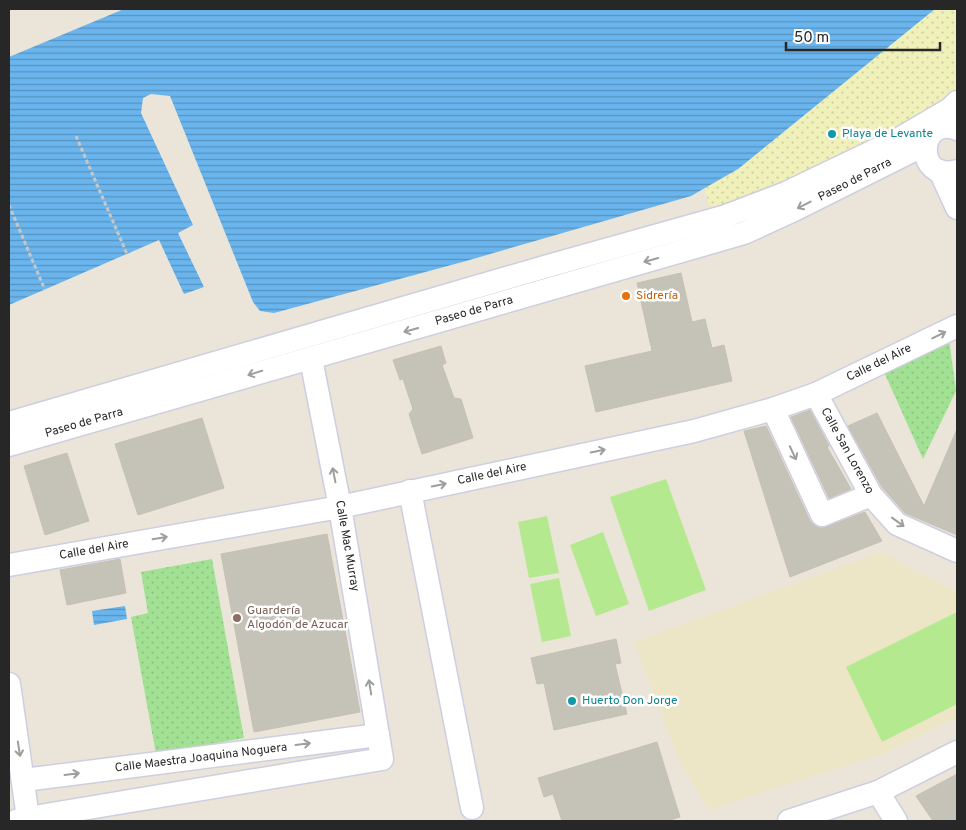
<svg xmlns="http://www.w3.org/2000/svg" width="966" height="830" viewBox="0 0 966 830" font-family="Overpass,sans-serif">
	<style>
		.education { fill: #ece6c7 }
		.green { fill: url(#green-dots) }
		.sand { fill: url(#sand-dots) }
		.pitch { fill: #b5e98f }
		.water { fill: url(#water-rules) }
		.building { fill: #c5c2b8; stroke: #c5c1b2 }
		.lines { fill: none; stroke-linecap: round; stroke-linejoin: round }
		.street-casing { stroke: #cecee1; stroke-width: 25 }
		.path { stroke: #c7c7c7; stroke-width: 3; stroke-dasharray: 4 2.5; stroke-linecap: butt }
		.street { stroke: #fff; stroke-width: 22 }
		.oneway { stroke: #9e9e9e }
		.culture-dot { fill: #0f9aa8; stroke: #fff; stroke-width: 2 }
		.food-dot { fill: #e8710a; stroke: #fff; stroke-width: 2 }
		.education-dot { fill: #8d6e63; stroke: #fff; stroke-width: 2 }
		.labels { text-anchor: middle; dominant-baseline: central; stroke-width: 5; stroke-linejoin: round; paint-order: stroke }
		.culture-label { font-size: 12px; fill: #0d838f; stroke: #fff; text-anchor: start }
		.street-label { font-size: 12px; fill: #272727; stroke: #fff }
		.food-label { font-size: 12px; fill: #c56008; stroke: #fff; text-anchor: start }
		.education-label { font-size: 12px; fill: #785e54; stroke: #fff; text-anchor: start }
	</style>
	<defs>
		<pattern id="green-dots" width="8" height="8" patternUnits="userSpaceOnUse" patternTransform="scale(1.25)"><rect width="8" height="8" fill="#a2e194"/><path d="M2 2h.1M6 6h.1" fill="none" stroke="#8cc180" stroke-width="1.8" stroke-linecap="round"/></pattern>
		<pattern id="sand-dots" width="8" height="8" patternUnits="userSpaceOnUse" patternTransform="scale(1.25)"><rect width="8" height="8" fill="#f0f0ba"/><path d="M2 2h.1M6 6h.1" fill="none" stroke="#cecea0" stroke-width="1.8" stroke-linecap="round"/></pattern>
		<pattern id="water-rules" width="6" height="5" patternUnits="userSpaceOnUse" patternTransform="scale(1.25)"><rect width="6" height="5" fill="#6ab5ed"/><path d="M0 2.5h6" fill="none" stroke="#5793c0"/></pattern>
	</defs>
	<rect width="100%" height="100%" fill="#eae5d8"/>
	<path class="education" d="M881 552 957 592V717L885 753 709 810 679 761 634 642Z"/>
	<g class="green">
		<path d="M949 339 956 391 923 459 884 372Z"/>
		<path d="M212 559 244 738 156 754 131 617 148 613 141 572Z"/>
	</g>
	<path class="sand" d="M935 9H957V87L950 100 766 195 725 207 709 206 705 188 738 169Z"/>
	<g class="pitch">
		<path d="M666 479 706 590 649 611 610 497Z"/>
		<path d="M547 516 559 573 529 578 518 522Z"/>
		<path d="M603 532 629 604 596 616 570 545Z"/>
		<path d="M559 578 571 636 542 642 530 584Z"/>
		<path d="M957 612V704L882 742 846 667Z"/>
	</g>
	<g class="water">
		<path d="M124 9H935L738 169 691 196 466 261 274 313 260 311 253 302 170 96 151 94 143 98 141 113 193 225 178 233 204 287 184 294 159 240 9 305V57Z"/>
		<path d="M125 606 127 619 94 625 92 611Z"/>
	</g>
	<g class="building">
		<path d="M681 273 692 322 705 319 712 348 724 345 732 381 596 412 585 366 652 351 637 283Z"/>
		<path d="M441 346 446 363 442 365 454 398 461 399 473 438 422 454 409 414 413 409 403 379 400 380 393 360Z"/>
		<path d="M810 410 829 446 827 447 851 489 829 498 791 417Z"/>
		<path d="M877 413 924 506 957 429V535L905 513 882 487 848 426Z"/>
		<path d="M202 418 224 488 138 515 115 444Z"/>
		<path d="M766 426 810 521 814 525 820 528 826 527 865 512 882 541 790 577 744 431Z"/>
		<path d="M67 453 89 521 45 535 24 466Z"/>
		<path d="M327 534 360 712 254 732 221 554Z"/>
		<path d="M120 559 126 593 67 605 60 570Z"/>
		<path d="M616 639 621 663 615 664 627 714 554 730 544 683 537 684 531 658Z"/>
		<path d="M657 742 680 817 666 821H562L553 794 544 797 538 778Z"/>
		<path d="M957 774V821H933L916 796Z"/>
	</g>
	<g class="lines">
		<defs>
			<g id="street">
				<path d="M957 129C918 114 913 183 957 171"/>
				<path d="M940 171 957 208"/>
				<path d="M816 394 871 495 897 524 957 551"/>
				<path d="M773 409 822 515 871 495"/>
				<path d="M9 423 548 266 726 216 786 193 899 139 950 109 957 102"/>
				<path d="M9 445 744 233 794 210 926 144"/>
				<path d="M410 491 472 808"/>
				<path d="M9 565 340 507 694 431 773 409 816 394 957 326"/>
				<path d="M9 684 28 818"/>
				<path d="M24 780 378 735"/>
				<path d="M878 792 896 821"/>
				<path d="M16 821 28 818 382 759 340 507 311 359"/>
				<path d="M789 821 878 792 957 752"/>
			</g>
		</defs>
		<use href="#street" class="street-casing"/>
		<g class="path">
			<path d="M76 136 127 254"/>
			<path d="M9 205 45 290"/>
		</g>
		<use href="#street" class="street"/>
	</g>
	<defs><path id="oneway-shaft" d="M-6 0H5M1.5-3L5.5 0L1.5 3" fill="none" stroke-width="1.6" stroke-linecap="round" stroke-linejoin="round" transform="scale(1.25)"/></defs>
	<g class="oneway">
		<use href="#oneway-shaft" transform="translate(804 205) rotate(153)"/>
		<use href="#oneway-shaft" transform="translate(651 260) rotate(164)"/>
		<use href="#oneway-shaft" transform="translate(411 330) rotate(164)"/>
		<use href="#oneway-shaft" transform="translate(939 335) rotate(-26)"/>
		<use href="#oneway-shaft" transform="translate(255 373) rotate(163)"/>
		<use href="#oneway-shaft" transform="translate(598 451) rotate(-12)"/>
		<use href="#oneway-shaft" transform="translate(793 453) rotate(65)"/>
		<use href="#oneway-shaft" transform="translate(334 475) rotate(-101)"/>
		<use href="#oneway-shaft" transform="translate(439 485) rotate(-12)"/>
		<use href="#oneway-shaft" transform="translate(898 522) rotate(36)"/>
		<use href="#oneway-shaft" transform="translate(160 538) rotate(-10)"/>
		<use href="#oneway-shaft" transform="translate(370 687) rotate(-99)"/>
		<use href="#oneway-shaft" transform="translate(303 744) rotate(-7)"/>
		<use href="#oneway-shaft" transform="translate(19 749) rotate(81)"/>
		<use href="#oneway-shaft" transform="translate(72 774) rotate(-7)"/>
	</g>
	<g class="culture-dot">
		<circle cx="832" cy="134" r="5"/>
		<circle cx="572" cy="701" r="5"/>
	</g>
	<circle class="food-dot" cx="626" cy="296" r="5"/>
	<circle class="education-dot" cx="237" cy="618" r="5"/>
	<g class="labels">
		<g class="culture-label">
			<text x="842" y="134">Playa de Levante</text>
			<text x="582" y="701">Huerto Don Jorge</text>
		</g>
		<g class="street-label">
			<text transform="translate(855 180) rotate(-27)">Paseo de Parra</text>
			<text transform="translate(474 311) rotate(-16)">Paseo de Parra</text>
			<text transform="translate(879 363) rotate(-26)">Calle del Aire</text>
			<text transform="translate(84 423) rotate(-16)">Paseo de Parra</text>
			<text transform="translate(847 451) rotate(61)">Calle San Lorenzo</text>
			<text transform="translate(492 474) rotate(-12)">Calle del Aire</text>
			<text transform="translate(347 546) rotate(80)">Calle Mac Murray</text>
			<text transform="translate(94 550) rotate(-10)">Calle del Aire</text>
			<text transform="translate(201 758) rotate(-7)">Calle Maestra Joaquina Noguera</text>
		</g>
		<g class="food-label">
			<text x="636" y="296">Sidrería</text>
		</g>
		<g class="education-label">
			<text x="247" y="611">Guardería<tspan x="247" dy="14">Algodón de Azucar</tspan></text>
		</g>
	</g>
	<rect width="966" height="830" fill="none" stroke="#272727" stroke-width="20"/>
	<path d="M786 42v8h154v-8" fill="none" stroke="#272727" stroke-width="2.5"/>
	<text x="794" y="42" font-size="15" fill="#272727" stroke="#ffffff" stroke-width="4" paint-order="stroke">50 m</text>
</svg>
